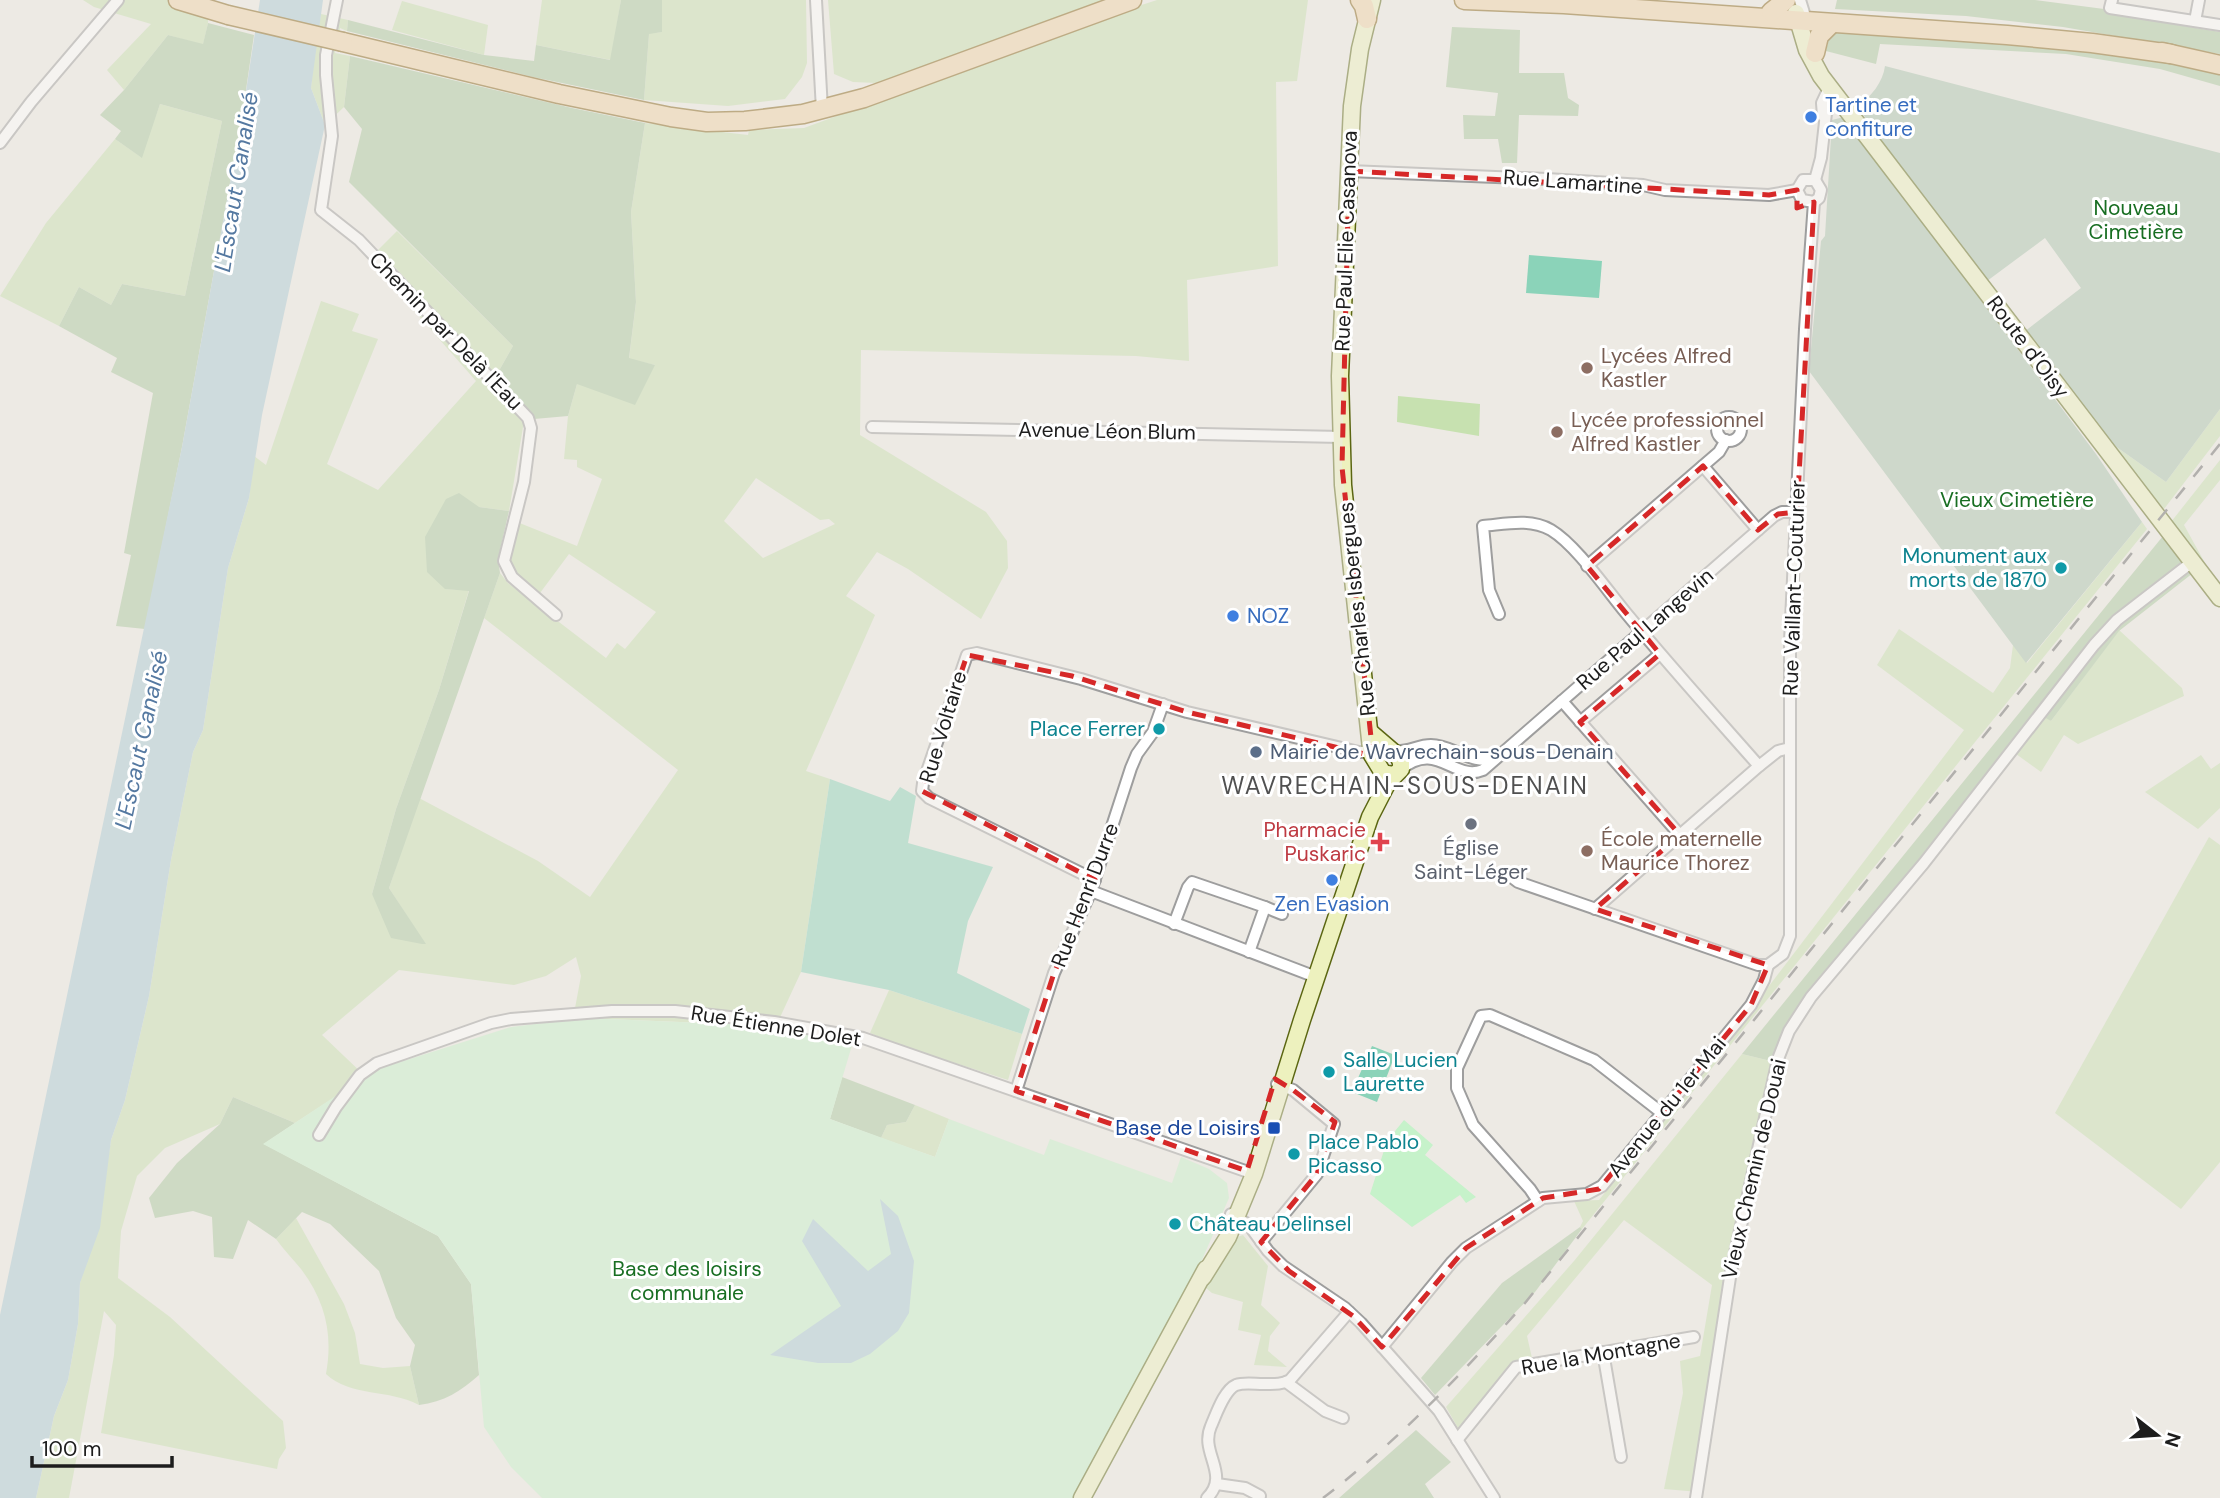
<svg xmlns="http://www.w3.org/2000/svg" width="2220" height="1498" viewBox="0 0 2220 1498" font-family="'DM Sans',sans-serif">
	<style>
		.grass { fill: #c7e1b0; fill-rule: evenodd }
		.forest { fill: #a9c79e }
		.cemetery { fill: #a8c3ad }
		.park { fill: #c6f2ca }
		.pitch { fill: #8bd3b9 }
		.water { fill: #a9cad5 }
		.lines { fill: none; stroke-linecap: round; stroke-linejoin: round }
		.street-casing { stroke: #9e9e9e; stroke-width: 14 }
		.secondary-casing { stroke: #5b6612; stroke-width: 19 }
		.primary-casing { stroke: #846112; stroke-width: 21 }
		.street { stroke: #fff; stroke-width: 10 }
		.secondary { stroke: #edf1be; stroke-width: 16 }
		.primary { stroke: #f0d2a6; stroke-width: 18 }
		.rail { stroke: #6b6b6b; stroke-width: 2.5; stroke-dasharray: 14 14; stroke-linecap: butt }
		.primary-bridge-casing { stroke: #846112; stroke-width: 21; stroke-linecap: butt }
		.primary-bridge { stroke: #f0d2a6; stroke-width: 18 }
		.marked { fill: none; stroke: #d62828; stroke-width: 5; stroke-dasharray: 14 9; stroke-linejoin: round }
		.shop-dot { fill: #3f7fe0; stroke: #fff; stroke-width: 2.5 }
		.education-dot { fill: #8d6e63; stroke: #fff; stroke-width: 2.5 }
		.culture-dot { fill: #0f9aa8; stroke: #fff; stroke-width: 2.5 }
		.service-dot { fill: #5c6f8a; stroke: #fff; stroke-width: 2.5 }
		.worship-dot { fill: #6b7280; stroke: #fff; stroke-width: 2.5 }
		.health-dot { fill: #e0444e; stroke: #fff; stroke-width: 2.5 }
		.transit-dot { fill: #1a4fb4; stroke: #fff; stroke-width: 2.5 }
		.labels { text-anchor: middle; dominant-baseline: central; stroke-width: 6; stroke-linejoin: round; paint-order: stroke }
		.shop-label { font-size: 21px; fill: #366cbe; stroke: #fff; text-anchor: start }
		.street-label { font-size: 21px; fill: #1d1d1d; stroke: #fff }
		.park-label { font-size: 21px; fill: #186e22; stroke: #fff }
		.education-label { font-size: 21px; fill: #785e54; stroke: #fff; text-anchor: start }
		.culture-label { font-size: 21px; fill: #0d838f; stroke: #fff; text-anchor: start }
		.service-label { font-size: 21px; fill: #4e5e75; stroke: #fff; text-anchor: start }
		.health-label { font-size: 21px; fill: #be3a42; stroke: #fff; text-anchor: end }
		.worship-label { font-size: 21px; fill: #5b616d; stroke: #fff }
		.transit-label { font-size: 21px; fill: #164399; stroke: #fff; text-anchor: end }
		.water-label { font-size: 23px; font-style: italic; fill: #5579a1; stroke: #fff }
		.quarter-label { font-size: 24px; letter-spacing: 2px; fill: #505050; stroke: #fff }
	</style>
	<rect width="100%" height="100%" fill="#edeae4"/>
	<g class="grass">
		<path d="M83 0H209L208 23 203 45 168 35 124 90 107 70 151 24 94 7Z"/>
		<path d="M542 0H621L611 60 536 45Z"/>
		<path d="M662 0H806L807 63 802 77 785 99 728 106 644 100 649 33 662 32Z"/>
		<path d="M828 0H1106L877 83 853 82 834 74Z"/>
		<path d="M1157 0H1308L1297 81 1276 82 1278 266 1187 280 1189 361 1136 356 861 350 860 435 986 512 1007 541 1008 568 981 619 908 569 877 552 846 596 875 615 806 771 830 779 801 972 776 1026 584 1018 573 1019 581 976 576 957 546 976 514 985 399 970 322 1035 366 1077 295 1123 233 1097 220 1124 165 1148 137 1176 121 1231 118 1278 170 1317 283 1421 286 1448 279 1459 277 1469 101 1433 114 1355 116 1325 104 1311 69 1498H36L54 1416 68 1380 78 1324 80 1283 102 1198 111 1140 125 1100 149 996 171 860 193 752 203 730 228 568 249 498 254 456 266 465 321 301 359 314 352 331 378 339 327 464 378 490 476 381 396 290 407 280 378 250 397 231 513 346 496 376 534 419 524 421 509 511 479 507 445 589 469 590 439 690 396 809 372 894 425 944 389 888 419 798 538 861 590 897 678 770 484 618 500 573 508 583 606 658 617 643 625 649 656 612 569 554 540 593C504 565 507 565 517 522L577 546 602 479 577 467V460L564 459 568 416 577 384 655 365 629 359 636 302 631 212 645 123 748 135 749 130 804 128 1111 15ZM756 478 820 520 829 519 835 524 763 558 724 521Z"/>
		<path d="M402 1 488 25 484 55 392 30Z"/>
		<path d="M321 14 348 20 347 31 340 28 335 53 350 56 344 107 325 125 311 88 314 54Z"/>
		<path d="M160 104 222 121 185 296 122 284 111 305 79 287 59 326 0 296 46 223 115 139 141 157Z"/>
		<path d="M1398 396 1480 404 1479 436 1397 422Z"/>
		<path d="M2220 409V436L2164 509 2108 441 2166 482Z"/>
		<path d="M2220 460V480L2184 525 2205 563 2202 565 2171 522Z"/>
		<path d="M2142 522 2147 529 1582 1229 1580 1227 1583 1221 1574 1201 1599 1200 1766 990 1964 730 1877 665 1899 629 1993 693 2010 668 2013 645 2027 663Z"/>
		<path d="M2119 630 2182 688 2184 696 2078 744 2064 735 2041 772 2016 754 2045 716 2051 721Z"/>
		<path d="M2201 755 2211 769 2220 763V808L2198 829 2145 792Z"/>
		<path d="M2209 837 2220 845V1162L2181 1209 2055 1113Z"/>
		<path d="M889 990 1022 1034 1008 1080 899 1045 870 1033Z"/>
		<path d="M1742 1054 1779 1063 1744 1228 1699 1492 1664 1489 1683 1393 1680 1361 1700 1356 1712 1285 1624 1220 1527 1336 1532 1358 1516 1361 1468 1423 1459 1430 1446 1407 1574 1261Z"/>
		<path d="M915 1105 949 1119 935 1157 881 1138 887 1125 906 1122Z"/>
		<path d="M296 1218 344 1304 355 1333 360 1364 383 1368 410 1366 419 1405C390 1389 350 1397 326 1374 333 1335 326 1302 301 1269 293 1259 284 1250 276 1239Z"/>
		<path d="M1243 1235 1268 1266 1261 1305 1280 1323 1270 1336 1268 1351 1287 1367 1254 1365 1261 1335 1238 1330 1243 1302 1212 1293 1206 1288 1235 1238Z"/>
	</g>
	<g class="forest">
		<path d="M621 0H662V32L649 34 644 100 533 77 347 31 348 20 484 55 534 61 536 45 610 60Z"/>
		<path d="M1837 0H2035L2104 9 2124 16 2220 32V54L2063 27 1966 16 1835 9Z"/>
		<path d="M208 23 254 35 242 117 182 447 145 629 116 626 131 555 124 553 153 393 111 372 117 358 59 326 79 287 111 305 122 284 185 296 222 121 160 104 142 158 115 139 121 131 100 115 124 90 168 35 203 44Z"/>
		<path d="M1452 27 1520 30 1519 73H1564L1568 98 1579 105 1578 116 1519 115 1517 163H1502L1498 139H1464L1463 115 1495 116 1498 93 1446 87Z"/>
		<path d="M1831 29C1961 38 2091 45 2220 72V86L2160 69 2066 54 1880 44 1876 64 1826 51Z"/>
		<path d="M350 56 572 108 645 123 631 212 636 302 629 358 655 365 635 405 577 384 568 416 534 419 496 376 513 346 349 182 362 129 344 107Z"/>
		<path d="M459 493 479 507 509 511 498 559 500 573 389 888 426 944H422L391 938 372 894 396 809 439 690 469 591 445 589 427 572 425 537 446 499Z"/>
		<path d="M2163 536 2193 573 2119 631 2051 721 2044 717 2016 754 2010 748 1914 872 1918 880 1831 977 1793 1026 1779 1063 1742 1054Z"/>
		<path d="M842 1077 915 1105 906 1122 887 1125 881 1138 830 1119Z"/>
		<path d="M233 1097 295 1123 264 1144 438 1236 471 1284 479 1375C461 1391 444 1402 419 1405L410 1366 415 1345 396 1318 379 1271 330 1224 302 1212 276 1239 248 1220 233 1259 214 1257 212 1217 193 1211 155 1218 149 1198 177 1163 220 1124Z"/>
		<path d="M1580 1227 1582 1229 1535 1292 1435 1395 1421 1378 1502 1283Z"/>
		<path d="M1416 1430 1451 1462 1425 1484 1434 1498H1339Z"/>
	</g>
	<g class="cemetery">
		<path d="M1885 66 2220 153V409L2166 482 2108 441 2024 332 2081 288 2045 238 1987 281 1870 125 1858 106C1871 97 1883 82 1885 66Z"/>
		<path d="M1844 117 2096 454 2142 522 2026 663 1809 371 1821 241 1825 236 1832 120Z"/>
	</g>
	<g class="park">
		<path d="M584 1018 776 1026 853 1042 830 1119 935 1157 949 1119 1044 1155 1050 1139 1172 1183 1181 1157 1209 1169 1227 1183 1229 1198 1198 1269 1073 1498H542L511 1467 484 1427 471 1284 438 1236 263 1144 375 1070 511 1027Z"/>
		<path d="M1404 1120 1433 1145 1425 1155 1476 1197 1466 1203 1460 1195 1412 1227 1370 1194 1387 1141Z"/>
	</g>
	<g class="pitch">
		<path d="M1529 255 1602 261 1599 298 1526 293Z"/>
		<path d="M830 779 890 801 900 787 916 796 908 843 993 867 968 921 957 973 1030 1009 1022 1034 889 990 801 972Z"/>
		<path d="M1372 1046 1395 1055 1377 1102 1352 1092Z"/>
	</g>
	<g class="water">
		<path d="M260 0H323L311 88 325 125 262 415 249 498 228 568 203 730 193 752 171 860 149 996 125 1100 111 1140 100 1228 80 1283 78 1324 68 1380 54 1416 36 1498H0V1315L182 447 242 117Z"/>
		<path d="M880 1199 898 1216 914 1261 909 1313 898 1331 870 1354 851 1363H818L770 1355 841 1306 802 1241 813 1219 868 1271 891 1254Z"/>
	</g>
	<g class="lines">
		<defs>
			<g id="street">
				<path d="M337 0 326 55V75L332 136 321 210 359 240 528 418 531 428 524 482 504 561 512 577 556 615"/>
				<path d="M816 0 822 110"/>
				<path d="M1800 0 1804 13"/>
				<path d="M2112 0 2110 8 2220 25"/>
				<path d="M2195 21 2199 0"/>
				<path d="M1823 116 1822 103 1830 86"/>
				<path d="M0 143 31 102 118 0"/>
				<path d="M1349 171 1547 179 1643 185 1665 190 1769 195 1797 190"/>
				<path d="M1815 180 1821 158 1826 113 1838 97"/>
				<path d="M1814 202 1802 200 1797 190 1803 180H1815"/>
				<path d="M1814 202 1819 198 1821 190 1815 180"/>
				<circle cx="1729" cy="429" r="12"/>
				<path d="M872 427 1341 437"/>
				<path d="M1703 466 1758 530"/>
				<path d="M1587 566 1719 452 1726 440"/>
				<path d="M1499 614 1489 590 1483 526C1506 524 1530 518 1551 530 1576 545 1606 589 1626 613 1669 665 1714 715 1759 766"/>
				<path d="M1562 701 1680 835"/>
				<path d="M1580 722 1660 654"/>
				<path d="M1393 751C1408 753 1417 745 1431 745 1453 745 1472 766 1495 758"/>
				<path d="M1400 770C1437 739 1454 782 1483 770L1774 516 1782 512H1797"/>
				<path d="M1506 873 1518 882 1758 965H1768"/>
				<path d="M1095 880 929 798 922 791 923 783 967 655 977 653 1081 679 1187 712 1359 752H1371"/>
				<path d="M1091 891 1316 977"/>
				<path d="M1265 907 1282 914"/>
				<path d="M1595 909 1759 766 1778 751 1790 748"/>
				<path d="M1174 924 1188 887 1192 882 1265 907 1249 952"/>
				<path d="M1768 965 1783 954 1790 936V641L1805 329 1814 202"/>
				<path d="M1016 1091 1054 973 1091 891 1131 768 1137 754 1153 732 1163 704"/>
				<path d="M319 1135 336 1107 360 1075 377 1063 403 1054 491 1023 511 1019 612 1011H675L774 1022 863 1038 1254 1174"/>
				<path d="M1538 1201 1530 1189 1473 1125 1457 1088V1068L1481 1016 1490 1015 1594 1060 1662 1113"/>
				<path d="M1231 1214 1249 1225 1268 1251 1283 1266 1345 1308 1361 1323 1439 1411 1494 1498"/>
				<path d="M1261 1242 1317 1174 1334 1124 1293 1090 1277 1084"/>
				<path d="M1382 1347 1452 1262 1466 1248 1543 1198 1587 1194 1602 1186 1751 1005 1764 980 1768 965"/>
				<path d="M1603 1352 1621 1457"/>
				<path d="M1286 1382 1325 1411 1343 1418"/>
				<path d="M1457 1440 1516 1367 1694 1337"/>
				<path d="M1217 1484 1245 1488 1260 1496"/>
				<path d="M1207 1498C1231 1474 1199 1453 1211 1426 1216 1415 1224 1390 1236 1385 1244 1382 1255 1384 1263 1384 1273 1384 1281 1385 1290 1380L1349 1312"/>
				<path d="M1696 1498 1731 1271 1778 1059 1789 1031 1811 997 1924 863 2094 645 2117 620 2192 562"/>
			</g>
			<g id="secondary">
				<path d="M1796 13 1807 50 1821 76 2220 598"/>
				<path d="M1379 744 1372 748V755L1383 773 1394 775"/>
				<path d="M1371 749 1343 485 1340 376 1352 106 1360 49 1372 0"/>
				<path d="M1203 1277 1228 1237 1254 1174 1302 1020 1370 817 1388 782 1401 769V762L1398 756 1370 732"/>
				<path d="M1082 1498 1206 1269"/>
			</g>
			<g id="primary">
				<path d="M178 0 228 15"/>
				<path d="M1360 0 1364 6 1367 19"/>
				<path d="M1464 0 1564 4 2007 35 2092 43 2171 54"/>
				<path d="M1771 12 1786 0"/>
				<path d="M343 42 559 94 671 117 707 122 745 121 803 114 864 98 1132 0"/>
				<path d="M2162 52 2220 65"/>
				<path d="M1815 53 1819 36 1831 24"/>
			</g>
		</defs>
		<use href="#street" class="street-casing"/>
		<use href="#secondary" class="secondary-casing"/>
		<use href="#primary" class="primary-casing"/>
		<use href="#street" class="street"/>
		<use href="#secondary" class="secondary"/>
		<use href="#primary" class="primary"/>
		<path class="rail" d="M1323 1498C1398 1441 1463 1373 1525 1303L2220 444"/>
		<defs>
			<path id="primary-bridge" d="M228 15 343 42"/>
		</defs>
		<use href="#primary-bridge" class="primary-bridge-casing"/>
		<use href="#primary-bridge" class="primary-bridge"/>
	</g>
	<path d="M0 0H2220V1498H0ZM1349 171 1769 195 1797 190V208L1814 202 1797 512 1778 514 1758 530 1703 466 1587 566 1660 654 1580 722 1680 835 1595 909 1768 965 1751 1005 1599 1189 1543 1198 1466 1248 1382 1347 1353 1316 1289 1271 1261 1242 1317 1174 1335 1122 1293 1090 1275 1079 1247 1171 1016 1091 1054 973 1095 880 922 791 967 655 1072 676 1187 712 1373 756 1342 467Z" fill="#edeae4" fill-opacity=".55" fill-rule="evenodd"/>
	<path class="marked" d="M1349 171 1769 195 1797 190V208L1814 202 1797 512 1778 514 1758 530 1703 466 1587 566 1660 654 1580 722 1680 835 1595 909 1768 965 1751 1005 1599 1189 1543 1198 1466 1248 1382 1347 1353 1316 1289 1271 1261 1242 1317 1174 1335 1122 1293 1090 1275 1079 1247 1171 1016 1091 1054 973 1095 880 922 791 967 655 1072 676 1187 712 1373 756 1342 467Z"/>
	<g class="shop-dot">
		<circle cx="1811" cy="117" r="7"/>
		<circle cx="1233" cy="616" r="7"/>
		<circle cx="1332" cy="880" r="7"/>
	</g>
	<g class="education-dot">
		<circle cx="1587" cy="368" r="7"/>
		<circle cx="1557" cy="432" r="7"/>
		<circle cx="1587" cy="851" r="7"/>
	</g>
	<g class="culture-dot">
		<circle cx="2061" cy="568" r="7"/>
		<circle cx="1159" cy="729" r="7"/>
		<circle cx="1329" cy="1072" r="7"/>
		<circle cx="1294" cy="1154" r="7"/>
		<circle cx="1175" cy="1224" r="7"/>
	</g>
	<circle class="service-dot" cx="1256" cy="752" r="7"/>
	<circle class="worship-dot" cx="1471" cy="824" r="7"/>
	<path class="health-dot" d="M1376.5 831.5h7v7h7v7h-7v7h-7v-7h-7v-7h7z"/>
	<rect class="transit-dot" x="1267" y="1121" width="14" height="14" rx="3.5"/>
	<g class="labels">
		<g class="shop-label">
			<text x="1825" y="105">Tartine et<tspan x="1825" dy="24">confiture</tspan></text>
			<text x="1247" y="616">NOZ</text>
			<text x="1332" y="904" text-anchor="middle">Zen Evasion</text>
		</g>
		<g class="street-label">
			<text transform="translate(1573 182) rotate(4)">Rue Lamartine</text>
			<text transform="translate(1346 241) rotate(-88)">Rue Paul Elie Casanova</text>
			<text transform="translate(446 331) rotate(46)">Chemin par Delà l'Eau</text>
			<text transform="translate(2028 347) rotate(53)">Route d'Oisy</text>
			<text transform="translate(1107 431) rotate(1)">Avenue Léon Blum</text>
			<text transform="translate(1794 588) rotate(-88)">Rue Vaillant-Couturier</text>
			<text transform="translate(1357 609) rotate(-96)">Rue Charles Isbergues</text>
			<text transform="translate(1645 629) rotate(-41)">Rue Paul Langevin</text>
			<text transform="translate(943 727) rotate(-73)">Rue Voltaire</text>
			<text transform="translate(1085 895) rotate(-69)">Rue Henri Durre</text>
			<text transform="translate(776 1026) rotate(9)">Rue Étienne Dolet</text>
			<text transform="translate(1667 1107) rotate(-51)">Avenue du 1er Mai</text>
			<text transform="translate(1754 1169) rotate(-77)">Vieux Chemin de Douai</text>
			<text transform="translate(1601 1354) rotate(-10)">Rue la Montagne</text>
		</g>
		<g class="park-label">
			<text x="2136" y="208">Nouveau<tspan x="2136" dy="24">Cimetière</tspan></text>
			<text x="2017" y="500">Vieux Cimetière</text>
			<text x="687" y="1269">Base des loisirs<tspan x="687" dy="24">communale</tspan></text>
		</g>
		<g class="education-label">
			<text x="1601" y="356">Lycées Alfred<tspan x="1601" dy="24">Kastler</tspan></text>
			<text x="1571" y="420">Lycée professionnel<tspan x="1571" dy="24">Alfred Kastler</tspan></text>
			<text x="1601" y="839">École maternelle<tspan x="1601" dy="24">Maurice Thorez</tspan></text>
		</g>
		<g class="culture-label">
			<text x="2047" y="556" text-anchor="end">Monument aux<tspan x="2047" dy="24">morts de 1870</tspan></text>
			<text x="1145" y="729" text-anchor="end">Place Ferrer</text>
			<text x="1343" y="1060">Salle Lucien<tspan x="1343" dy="24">Laurette</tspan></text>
			<text x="1308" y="1142">Place Pablo<tspan x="1308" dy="24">Picasso</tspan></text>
			<text x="1189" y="1224">Château Delinsel</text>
		</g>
		<g class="service-label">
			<text x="1270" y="752">Mairie de Wavrechain-sous-Denain</text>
		</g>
		<g class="health-label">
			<text x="1366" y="830">Pharmacie<tspan x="1366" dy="24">Puskaric</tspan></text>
		</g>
		<g class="worship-label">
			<text x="1471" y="848">Église<tspan x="1471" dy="24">Saint-Léger</tspan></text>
		</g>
		<g class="transit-label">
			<text x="1260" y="1128">Base de Loisirs</text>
		</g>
		<g class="water-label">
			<text transform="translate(236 182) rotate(-81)">L'Escaut Canalisé</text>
			<text transform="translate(141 740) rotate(-78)">L'Escaut Canalisé</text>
		</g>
		<g class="quarter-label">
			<text x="1405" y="785">WAVRECHAIN-SOUS-DENAIN</text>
		</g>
	</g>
	<g transform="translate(2157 1435) rotate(107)" stroke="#ffffff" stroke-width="5" paint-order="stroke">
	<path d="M0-5L12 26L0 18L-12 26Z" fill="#1d1d1d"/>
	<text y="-10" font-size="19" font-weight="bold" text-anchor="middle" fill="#1d1d1d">N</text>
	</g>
	<path d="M32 1456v10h140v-10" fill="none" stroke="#1d1d1d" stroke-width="3.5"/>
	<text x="42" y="1456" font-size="21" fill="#1d1d1d" stroke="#ffffff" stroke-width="5" paint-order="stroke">100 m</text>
</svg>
